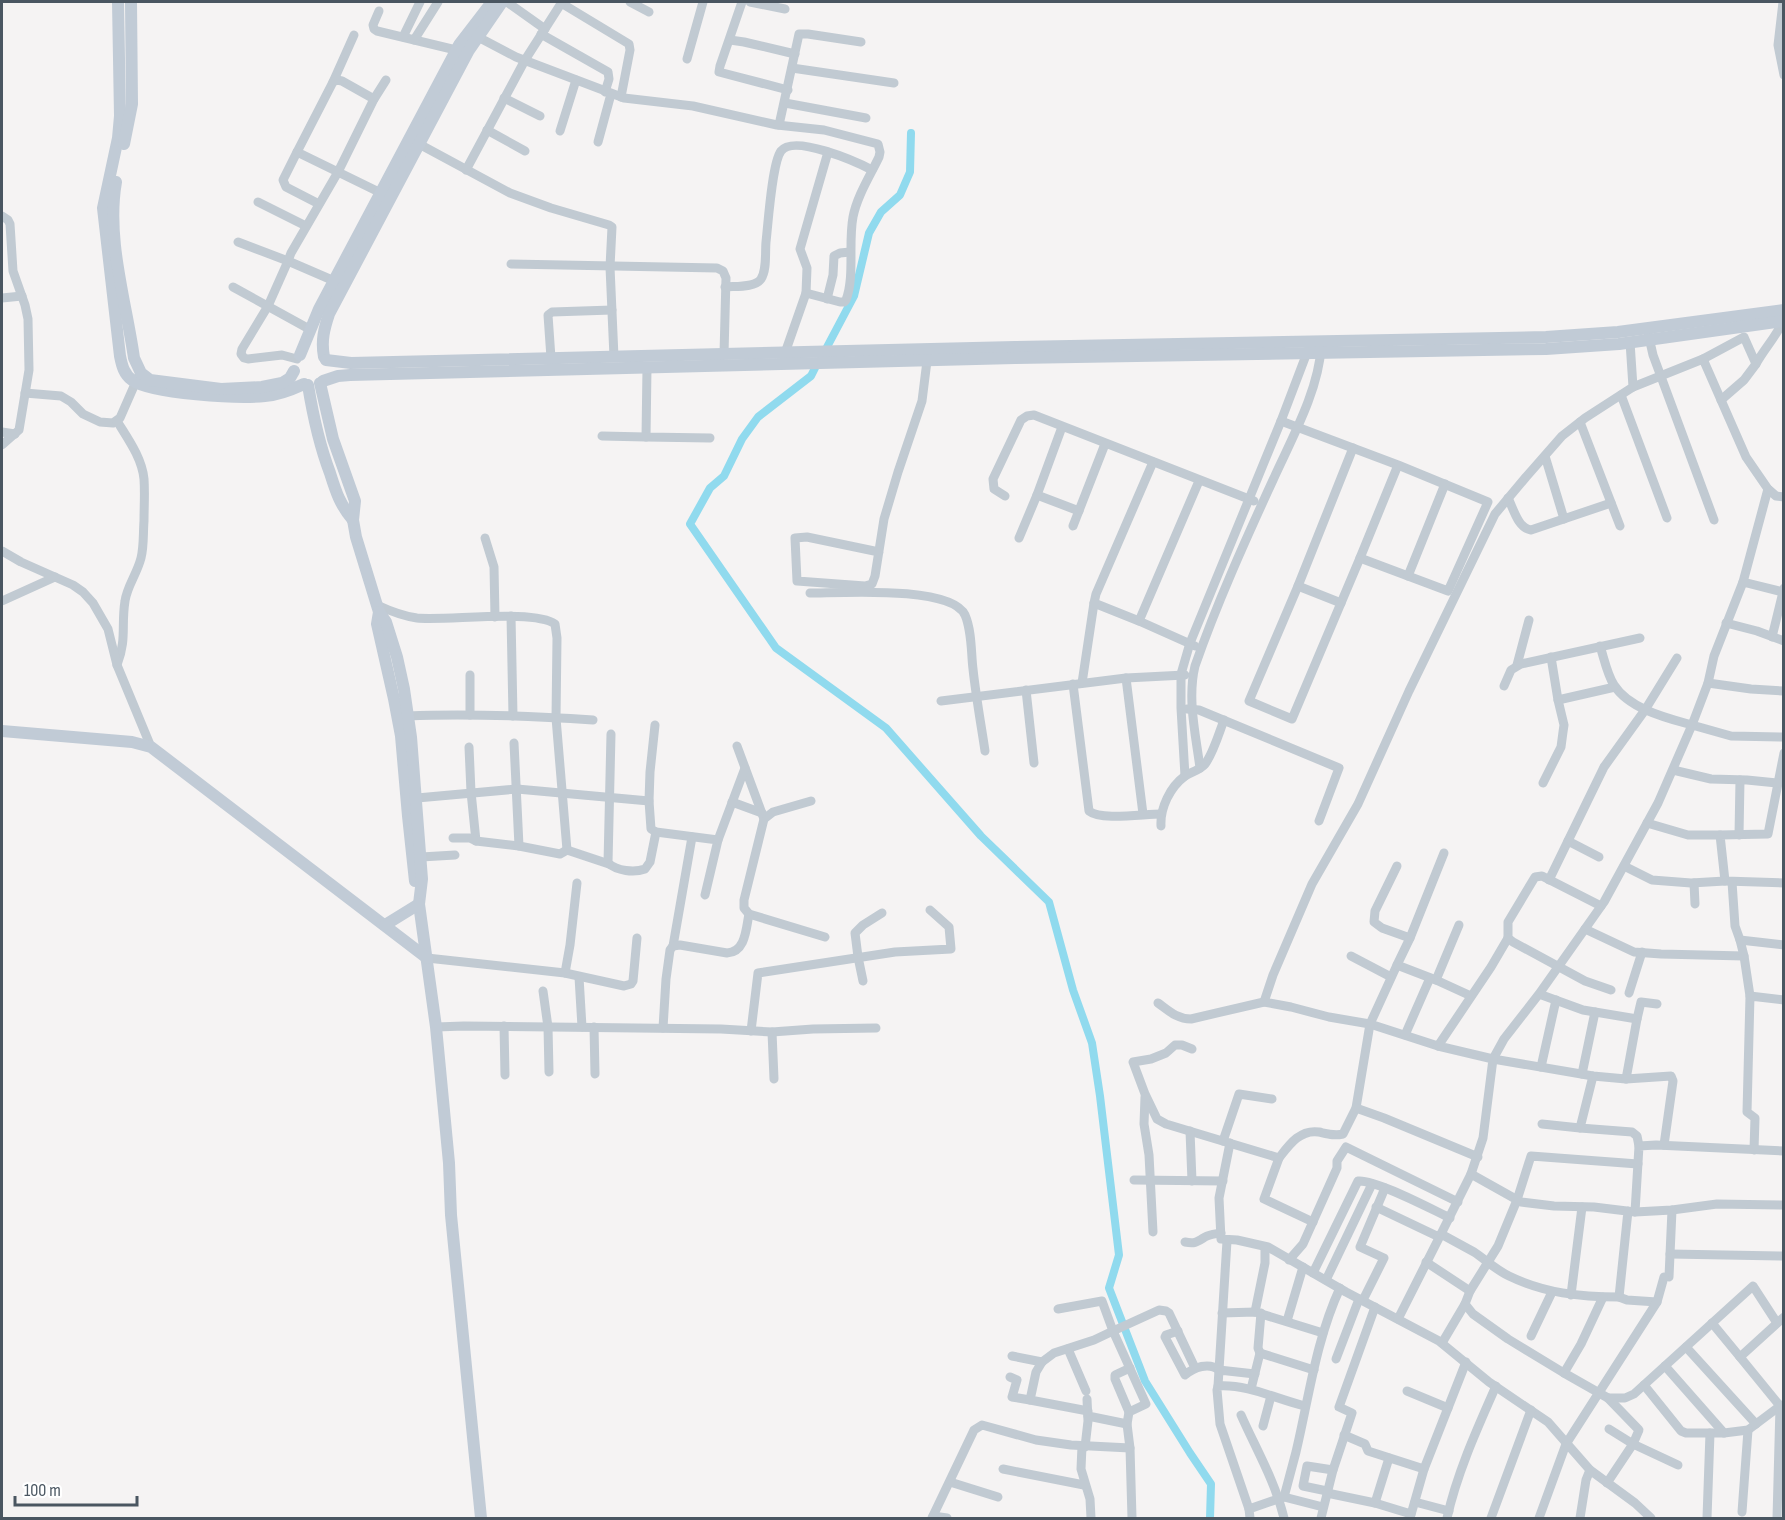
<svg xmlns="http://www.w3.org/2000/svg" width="1785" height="1520" viewBox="0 0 1785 1520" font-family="'Sofia Sans Condensed',sans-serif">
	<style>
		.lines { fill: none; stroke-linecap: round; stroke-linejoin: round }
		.canal { stroke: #90daee; stroke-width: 8 }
		.street { stroke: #c1cad2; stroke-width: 9 }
		.secondary { stroke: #c1cbd6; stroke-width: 12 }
	</style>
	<rect width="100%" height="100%" fill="#f5f3f3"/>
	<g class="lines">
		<g class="canal">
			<path d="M827 347 854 296 869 233 881 212 900 195 910 172 911 133"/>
			<path d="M815 368 811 376 758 417 742 439 724 476 710 488 690 524 776 648 886 728 981 836 1049 902 1073 990 1092 1043 1100 1096 1119 1255 1109 1288 1145 1381 1190 1453 1211 1484 1210 1518"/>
		</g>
		<g class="street">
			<path d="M507 2 545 29"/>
			<path d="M630 2 649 12"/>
			<path d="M742 2 720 66 719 72 788 90"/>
			<path d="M750 2 785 9"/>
			<path d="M1783 2 1778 45 1784 75"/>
			<path d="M561 3 629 44 630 50 621 97"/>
			<path d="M379 11 373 25 374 29 377 31 456 50"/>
			<path d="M541 34 608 72 609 79 605 92"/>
			<path d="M403 37 420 2"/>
			<path d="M478 37 516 57 624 98 693 106 777 125 824 130 878 144 880 152 879 157C870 176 857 196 853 217 848 243 855 276 846 300L844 302H840L806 293"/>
			<path d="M414 40 438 2"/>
			<path d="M730 40 744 42 795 54"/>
			<path d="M687 59 703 2"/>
			<path d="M792 68 894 83"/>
			<path d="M333 82 354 35"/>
			<path d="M504 98 540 116"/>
			<path d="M374 99 342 81 337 80 333 82 297 152 381 193"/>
			<path d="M785 103 866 118"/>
			<path d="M779 125 799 34H808L861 42"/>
			<path d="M487 130 525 151"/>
			<path d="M560 131 576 80"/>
			<path d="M598 142 611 94"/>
			<path d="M419 144 510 193 551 208 609 225 612 227 610 267 614 357"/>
			<path d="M297 152 283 180 286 187 319 204"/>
			<path d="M466 170 525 60 562 2"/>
			<path d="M258 202 306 226"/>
			<path d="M2 216 8 220 10 224 13 271 25 305 28 319 29 370 19 430 2 445"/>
			<path d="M238 242 288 261 268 306 242 349 241 354 244 358 248 359 282 355 297 359"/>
			<path d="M511 264 717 268 723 271 726 278 724 354"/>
			<path d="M339 283 288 261 291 253 338 172 374 99 386 80"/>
			<path d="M233 287 311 330"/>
			<path d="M725 287C735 286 755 288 761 279 767 270 765 253 766 242 768 225 772 163 781 151 794 134 857 162 872 170"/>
			<path d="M2 298 22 296"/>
			<path d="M827 299 833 275 834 256 840 253 850 252"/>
			<path d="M1648 333 1653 355 1714 520"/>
			<path d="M785 353 806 293 807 268 800 249 828 152"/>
			<path d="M551 358 548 315 552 312 612 310"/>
			<path d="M1703 359 1744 337 1756 364C1764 349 1776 337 1783 321"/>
			<path d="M647 368 646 437 710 438"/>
			<path d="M1633 387 1703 359 1746 457 1768 489 1776 496 1784 497"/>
			<path d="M25 393 61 396 71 402 83 414 100 422 113 423 120 418 138 377"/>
			<path d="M1621 395 1667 518"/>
			<path d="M1721 400 1744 380 1756 364"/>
			<path d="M117 421C128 439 142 458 144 479 145 493 144 507 144 521 143 534 144 546 141 558 137 574 127 586 125 601 121 626 127 639 117 665"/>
			<path d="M1281 421 1398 465 1488 502 1448 591 1360 558 1398 465"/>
			<path d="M1580 422 1620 526"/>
			<path d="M1062 427 1037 495 1079 511"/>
			<path d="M2 432 15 434"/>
			<path d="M602 436 646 437"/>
			<path d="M1353 448 1298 586 1249 701 1292 719 1360 558"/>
			<path d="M1545 456 1564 519"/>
			<path d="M1005 496 994 489 993 479 1021 420 1027 416 1034 415 1254 501"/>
			<path d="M1508 498C1514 510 1518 528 1531 530L1611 503"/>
			<path d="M1073 526 1105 444"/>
			<path d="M485 538 494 567 495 617"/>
			<path d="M1019 538 1037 495"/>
			<path d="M2 551 21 562 73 585 83 592 93 603 108 629 117 665 151 747"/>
			<path d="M879 552 807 537 795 538 797 581 865 586 872 584 875 576 884 519 898 472 922 401 927 361"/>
			<path d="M1408 576 1445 484"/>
			<path d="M1743 582 1768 489"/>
			<path d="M1298 586 1341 603"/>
			<path d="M1784 588 1783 592 1743 582 1714 656 1708 683 1692 725 1731 736 1784 737"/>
			<path d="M810 593C839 593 951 585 965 615 972 631 971 653 973 669 976 697 981 724 985 751"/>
			<path d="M2 601 55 577"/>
			<path d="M1094 603 1096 594 1153 462"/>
			<path d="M377 605C390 611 402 616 417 618 446 621 535 609 555 624L557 638 556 718 567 850"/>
			<path d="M511 616 513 716"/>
			<path d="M1726 623 1757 631 1784 641"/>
			<path d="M1772 637 1783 592"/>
			<path d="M1195 646 1139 621 1199 481"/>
			<path d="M1517 665 1529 620"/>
			<path d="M1126 678 1143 814"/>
			<path d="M1082 683 1094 603 1139 621"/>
			<path d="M1708 683 1751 689 1784 691"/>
			<path d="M1073 684 1089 811C1101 821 1143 814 1161 814"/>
			<path d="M1504 686 1511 670 1521 664 1640 638"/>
			<path d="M1026 690 1034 763"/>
			<path d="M1558 700 1615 687"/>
			<path d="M941 701 1126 678 1185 675"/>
			<path d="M1187 709 1199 710 1339 768 1319 821"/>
			<path d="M470 715V675"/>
			<path d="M408 716C470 713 532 716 593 720"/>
			<path d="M611 734 608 863C617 871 634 873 645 869L650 862 656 832"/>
			<path d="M514 743 519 846"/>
			<path d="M737 746 764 819"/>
			<path d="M469 747 471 792 476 841"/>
			<path d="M1784 753 1768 834 1720 835 1725 881 1784 883"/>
			<path d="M1200 768C1196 736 1187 699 1195 666 1217 603 1245 541 1273 480 1291 440 1319 390 1321 347"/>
			<path d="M1673 770 1711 779 1747 780 1777 783"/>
			<path d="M1185 776 1181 708V674L1190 643 1281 421 1308 350"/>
			<path d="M1543 783 1561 747 1563 732 1564 725 1558 700 1551 657"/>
			<path d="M417 798 517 789 649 801 651 829 656 832 718 840 705 895"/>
			<path d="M649 801 650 772 655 725"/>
			<path d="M811 801 773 812 764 819 744 900V908L749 914 825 937"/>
			<path d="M732 802 762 813"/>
			<path d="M1647 823 1688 835H1720"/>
			<path d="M1161 826C1160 808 1170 787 1185 776 1191 772 1200 770 1205 764 1213 754 1219 733 1224 720"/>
			<path d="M1739 835 1740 780"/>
			<path d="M453 838H470L476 841 519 846 560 854 567 850 609 864"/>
			<path d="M718 840 745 768"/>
			<path d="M1568 841 1599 857"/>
			<path d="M421 857 455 855"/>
			<path d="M1397 866 1375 911 1374 922 1382 928 1410 938"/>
			<path d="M1624 866 1652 880 1691 883 1725 881"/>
			<path d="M1549 880 1604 767 1645 710 1677 658"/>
			<path d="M1732 882 1735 926 1740 940"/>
			<path d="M1694 883 1695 904"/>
			<path d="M1601 906 1542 876 1535 877 1508 922V938L1513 942 1585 981 1611 990"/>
			<path d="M1459 925 1436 980 1471 996"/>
			<path d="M1585 929 1634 952 1661 954 1744 956"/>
			<path d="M673 946 692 837"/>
			<path d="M1351 956 1391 977"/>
			<path d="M427 958 565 973 624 986 631 984 633 981 637 938"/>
			<path d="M1397 965 1370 1024 1438 1046"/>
			<path d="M565 973 570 945 577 883"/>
			<path d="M579 977 582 1027"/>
			<path d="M1436 980 1397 965 1410 938 1444 853"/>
			<path d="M863 981 858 957 855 933 863 925 882 913"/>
			<path d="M543 991 548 1027 549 1072"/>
			<path d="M1629 993 1642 952"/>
			<path d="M1539 994 1583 1010 1637 1019 1626 1079 1593 1076 1493 1059 1504 1039 1539 994 1604 902 1658 803 1692 725C1667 718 1629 709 1614 685 1607 674 1604 658 1600 646"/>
			<path d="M1750 996 1744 956 1740 940 1784 945"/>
			<path d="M1264 1002 1273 975 1312 884 1358 804 1409 691 1495 514 1526 477 1562 436 1585 418 1633 387 1630 342"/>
			<path d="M1158 1003C1169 1011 1177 1019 1191 1019L1264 1002 1291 1007 1329 1017 1370 1024 1356 1108 1343 1134C1334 1136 1328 1134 1319 1132 1300 1129 1289 1145 1279 1158"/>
			<path d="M1637 1019 1641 1002 1657 1004"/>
			<path d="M504 1026 505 1075"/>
			<path d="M436 1027 464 1026 721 1029 772 1032 813 1029 876 1028"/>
			<path d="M594 1027 595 1074"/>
			<path d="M663 1028 666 979 670 950 673 946 680 945 727 953C746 952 746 928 749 914"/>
			<path d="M751 1031 758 973 895 952 951 949 949 927 930 910"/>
			<path d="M772 1032 774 1079"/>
			<path d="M1405 1035 1430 978"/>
			<path d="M1192 1049 1182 1045H1175L1166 1053 1151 1059 1133 1062 1145 1094 1157 1119 1166 1124 1279 1158 1264 1199 1313 1222"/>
			<path d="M1541 1067 1556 1000"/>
			<path d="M1582 1074 1595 1012"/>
			<path d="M1593 1076 1580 1128 1632 1132 1637 1136 1639 1146"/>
			<path d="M1626 1079 1671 1076 1673 1081 1664 1145"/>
			<path d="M1145 1097 1144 1124 1149 1155 1153 1232"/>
			<path d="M1356 1108 1384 1118 1478 1157"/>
			<path d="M1542 1124 1580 1128"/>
			<path d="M1190 1131 1192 1181"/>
			<path d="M1223 1141 1239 1094 1272 1099"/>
			<path d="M1230 1143 1219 1198 1221 1239 1237 1240 1268 1247 1346 1292 1439 1341 1489 1382 1548 1422 1590 1470 1635 1503 1651 1518"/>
			<path d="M1754 1150 1755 1118 1747 1112 1750 996 1784 1000"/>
			<path d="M1471 1174 1483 1138 1493 1059 1438 1046 1491 967 1508 938"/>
			<path d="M1134 1180 1223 1181"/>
			<path d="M1376 1207 1439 1237"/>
			<path d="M1628 1211 1619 1297C1580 1297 1544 1293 1509 1276 1496 1270 1486 1260 1474 1252 1463 1246 1452 1240 1441 1234L1471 1174 1521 1202 1554 1206 1594 1207 1635 1212 1672 1210 1717 1204 1784 1205"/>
			<path d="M1635 1212 1639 1146 1656 1145 1784 1151"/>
			<path d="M1185 1242C1195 1244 1197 1242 1205 1237 1210 1234 1216 1234 1221 1233"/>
			<path d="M1670 1254 1784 1256"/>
			<path d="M1289 1260 1303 1244 1337 1168V1161L1346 1147 1458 1202"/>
			<path d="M1426 1262 1470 1291 1498 1246 1517 1200 1531 1156 1638 1164"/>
			<path d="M1313 1273 1358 1181C1375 1179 1431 1209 1450 1218"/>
			<path d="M1669 1277 1672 1210"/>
			<path d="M1326 1280 1372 1184"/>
			<path d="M1470 1291 1465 1304 1473 1314 1508 1339 1564 1373 1581 1344 1603 1297"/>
			<path d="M1571 1295 1582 1207"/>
			<path d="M1619 1297 1627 1300 1657 1302"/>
			<path d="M1363 1300 1384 1258 1360 1247 1385 1188"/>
			<path d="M1058 1309 1102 1301 1113 1331 1159 1310 1166 1311 1169 1313 1195 1368"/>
			<path d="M1255 1312 1265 1263V1247"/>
			<path d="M1222 1313 1255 1312 1323 1333"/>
			<path d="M1398 1319 1441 1234"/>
			<path d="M1287 1321 1303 1267"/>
			<path d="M1712 1323 1740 1357"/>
			<path d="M1178 1331 1166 1335 1165 1337 1185 1375C1194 1367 1209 1362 1219 1370L1227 1241"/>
			<path d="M1531 1336 1552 1292"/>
			<path d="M1442 1343 1465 1304"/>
			<path d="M1686 1347 1756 1424"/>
			<path d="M1068 1349 1086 1391"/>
			<path d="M1260 1353 1258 1348 1261 1313"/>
			<path d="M1012 1356 1042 1362"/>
			<path d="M1336 1359 1359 1299"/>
			<path d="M1665 1366 1724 1433 1748 1430 1780 1406 1740 1357 1784 1317"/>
			<path d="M1564 1373 1608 1398 1639 1430 1633 1444 1607 1483"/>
			<path d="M1010 1377 1017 1380 1012 1397 1030 1400"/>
			<path d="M1644 1385 1681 1431 1686 1433H1724"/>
			<path d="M1218 1386 1219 1370 1255 1374"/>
			<path d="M1251 1389 1260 1353 1314 1370"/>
			<path d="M1407 1391 1448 1408"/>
			<path d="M1608 1398H1625L1634 1394 1753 1286 1777 1323"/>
			<path d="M1129 1412 1115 1379V1375L1130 1368"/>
			<path d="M1241 1415C1256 1449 1275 1481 1284 1518"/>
			<path d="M1088 1416 1127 1424"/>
			<path d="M1263 1426 1271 1396"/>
			<path d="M1609 1429 1633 1444 1678 1465"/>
			<path d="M1344 1435 1365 1444 1368 1451 1424 1469"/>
			<path d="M1082 1446 1081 1469 1090 1499 1091 1518"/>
			<path d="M1085 1447 1088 1421 1087 1399"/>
			<path d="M1130 1448 1132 1518"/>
			<path d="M1003 1469 1084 1485"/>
			<path d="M950 1482 998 1497"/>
			<path d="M1327 1491 1303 1486 1307 1466 1333 1470"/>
			<path d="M1327 1493 1375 1503 1411 1514"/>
			<path d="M1284 1497 1323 1507"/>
			<path d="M1415 1502 1449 1511"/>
			<path d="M1375 1503 1389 1458"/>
			<path d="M1249 1509 1220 1424 1217 1390 1218 1386C1248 1384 1276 1399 1305 1406"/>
			<path d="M1742 1512 1748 1430"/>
			<path d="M933 1516 947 1518"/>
			<path d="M932 1518 974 1430 982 1425 1036 1440 1071 1445 1130 1448 1127 1424 1129 1412 1146 1404 1113 1331 1094 1340 1054 1353 1042 1362 1036 1372 1030 1400 1088 1411"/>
			<path d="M1250 1518 1249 1509 1284 1497C1288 1482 1292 1467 1296 1452 1309 1397 1316 1340 1340 1288"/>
			<path d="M1321 1518 1333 1470 1352 1413 1339 1407 1375 1307"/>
			<path d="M1410 1518 1424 1469 1466 1362"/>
			<path d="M1447 1518C1457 1473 1477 1429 1496 1386"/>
			<path d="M1491 1518 1531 1410"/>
			<path d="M1539 1518 1566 1444 1657 1302 1664 1277"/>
			<path d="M1580 1518 1586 1480 1590 1470"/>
			<path d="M1707 1518 1710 1433"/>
			<path d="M1777 1518 1780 1406 1782 1405"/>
		</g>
		<g class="secondary">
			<path d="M118 2 120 116 118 138 103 208 120 356C122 366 124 374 132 380 151 394 240 399 265 396 279 395 291 390 304 384"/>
			<path d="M124 144 132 104 131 2"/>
			<path d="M116 182C106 239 126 301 134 358L141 373 150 380 221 389 262 387 282 383 290 378 294 371"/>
			<path d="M300 355 319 309 459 45 492 2"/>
			<path d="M324 357C321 341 324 329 329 314L469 50 502 2"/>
			<path d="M326 360 351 363 1015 347 1546 337 1618 332 1784 310"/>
			<path d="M323 381 338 376 350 375 1015 358 1546 349 1619 344 1784 321"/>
			<path d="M320 383 333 439 355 501 353 520 356 537 379 612 377 624 394 699 401 736 408 816 415 881"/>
			<path d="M308 385C313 416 319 444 330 473 336 492 340 505 353 520"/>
			<path d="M379 612 386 622 397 657 404 689 411 737 422 879 419 904 436 1027 449 1163 451 1215 481 1518"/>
			<path d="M2 731 132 742 151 747 427 958"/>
			<path d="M385 925 419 904"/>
		</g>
	</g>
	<rect width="1785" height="1520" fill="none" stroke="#4a5661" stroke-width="6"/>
	<path d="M15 1496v9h122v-9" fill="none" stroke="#4a5661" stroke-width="3"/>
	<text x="24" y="1496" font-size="18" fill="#4a5661" stroke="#ffffff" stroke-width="4.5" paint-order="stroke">100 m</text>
</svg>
